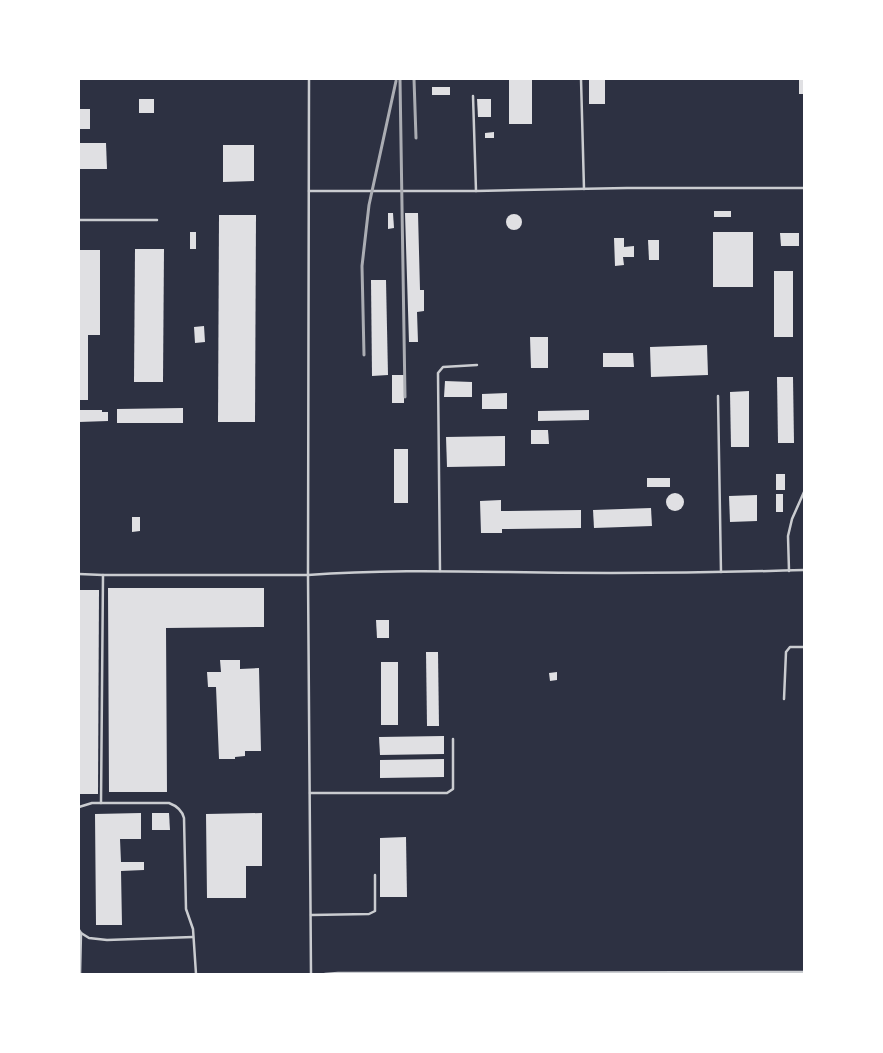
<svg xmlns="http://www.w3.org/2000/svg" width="883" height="1053" viewBox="0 0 883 1053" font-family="Helvetica,sans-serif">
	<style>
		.building { fill: #e0e0e3 }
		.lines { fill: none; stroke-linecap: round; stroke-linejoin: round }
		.service { stroke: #caccd0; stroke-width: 2.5 }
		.rail { stroke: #abadb3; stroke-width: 3 }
	</style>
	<rect width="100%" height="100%" fill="#2d3142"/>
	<g class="building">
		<rect x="509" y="79" width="23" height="45"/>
		<rect x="589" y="79" width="16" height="25"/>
		<rect x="799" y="79" width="5" height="15"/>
		<rect x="432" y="87" width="18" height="8"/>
		<rect x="139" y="99" width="15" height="14"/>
		<path d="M477 99H491V117H478Z"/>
		<rect x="79" y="109" width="11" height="20"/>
		<path d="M494 132V138H485V133Z"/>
		<path d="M79 143H106L107 169H79Z"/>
		<path d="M223 145H254V181L223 182Z"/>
		<rect x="714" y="211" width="17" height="6"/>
		<path d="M388 213H393L394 228 388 229Z"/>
		<path d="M405 213H418L420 290H424V311L417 312 418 342H409Z"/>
		<circle cx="514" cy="222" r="8"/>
		<path d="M219 215H256L255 422H218Z"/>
		<rect x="190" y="232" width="6" height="17"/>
		<rect x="713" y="232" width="40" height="55"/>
		<path d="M780 233H799V246H781Z"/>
		<path d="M614 238H624V247L634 246V257H623L624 265 615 266Z"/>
		<path d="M648 240H659V260H649Z"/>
		<path d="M135 249H164L163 382H134Z"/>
		<path d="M79 250H100V335H88V400H79Z"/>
		<rect x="774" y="271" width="19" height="66"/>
		<path d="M371 280H386L388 375 372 376Z"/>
		<path d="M204 326 205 342 195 343 194 327Z"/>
		<path d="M530 337H548V368H531Z"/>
		<path d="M707 345 708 375 651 377 650 347Z"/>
		<path d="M603 353H633L634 367H603Z"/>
		<rect x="392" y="375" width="12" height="28"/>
		<path d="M777 377H793L794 443H778Z"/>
		<path d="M445 381 472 382V397H444Z"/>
		<path d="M749 391V447H731L730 392Z"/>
		<path d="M507 393V409H482V394Z"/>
		<path d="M183 408V423H117V409Z"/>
		<path d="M79 410H102V412H108V421L79 422Z"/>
		<path d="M589 410V420L538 421V411Z"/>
		<path d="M531 430H548L549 444H531Z"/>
		<path d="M505 436V466L447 467 446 437Z"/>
		<rect x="394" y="449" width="14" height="54"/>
		<rect x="776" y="474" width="9" height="16"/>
		<rect x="647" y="478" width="23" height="9"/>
		<circle cx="675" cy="502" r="9"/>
		<rect x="776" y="494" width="7" height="18"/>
		<path d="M757 495V521L730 522 729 496Z"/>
		<path d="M501 500V511L581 510V528L502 529V533H481L480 501Z"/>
		<path d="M651 508 652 526 594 528 593 510Z"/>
		<path d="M132 517H140V531L132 532Z"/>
		<path d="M108 588H264V627L166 628 167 792H109Z"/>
		<path d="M79 590H99L98 794H79Z"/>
		<path d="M376 620H389V638H377Z"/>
		<path d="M426 652H438L439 726H427Z"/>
		<path d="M220 660H240V669L259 668 261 751H245V756L235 757V759H219L216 687H208L207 672H221Z"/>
		<rect x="381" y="662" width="17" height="63"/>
		<path d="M557 672V680L550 681 549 673Z"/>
		<path d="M444 736V754L380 755 379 737Z"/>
		<path d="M444 759V777L380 778V760Z"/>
		<path d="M141 813V839H120L121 862H144V870L121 871 122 925H96L95 814Z"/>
		<path d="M152 813H169L170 830H152Z"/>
		<path d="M262 813V866H246V898H207L206 814Z"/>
		<path d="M406 837 407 897H380V838Z"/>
	</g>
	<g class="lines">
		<g class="service">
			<path d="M309 79 308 575 311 974"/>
			<path d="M581 79 584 189"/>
			<path d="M473 96 476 191"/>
			<path d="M309 191H476L627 188H804"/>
			<path d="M79 220H157"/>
			<path d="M718 396 721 572"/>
			<path d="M440 571 438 373 443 367 477 365"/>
			<path d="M789 571 788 536 792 519 804 492"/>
			<path d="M79 574 103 575H308C374 570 440 571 505 572 605 574 705 573 804 570"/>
			<path d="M784 699 786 652 790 647H804"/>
			<path d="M310 793H447L453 789V739"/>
			<path d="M101 803 103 575"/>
			<path d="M79 807 92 803H169C177 806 182 810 184 818L186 909 193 929 196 974"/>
			<path d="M311 915 369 914 375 911V875"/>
			<path d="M79 930 81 933 80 974"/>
			<path d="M81 933 89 938 107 940 193 937"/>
			<path d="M325 974 338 973 804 972"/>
		</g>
		<g class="rail">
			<path d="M400 79 405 397"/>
			<path d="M414 79 416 138"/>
			<path d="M364 355 362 266 369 205 396 81"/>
		</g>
	</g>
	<rect width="883" height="1053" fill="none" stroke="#ffffff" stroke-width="160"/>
</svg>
